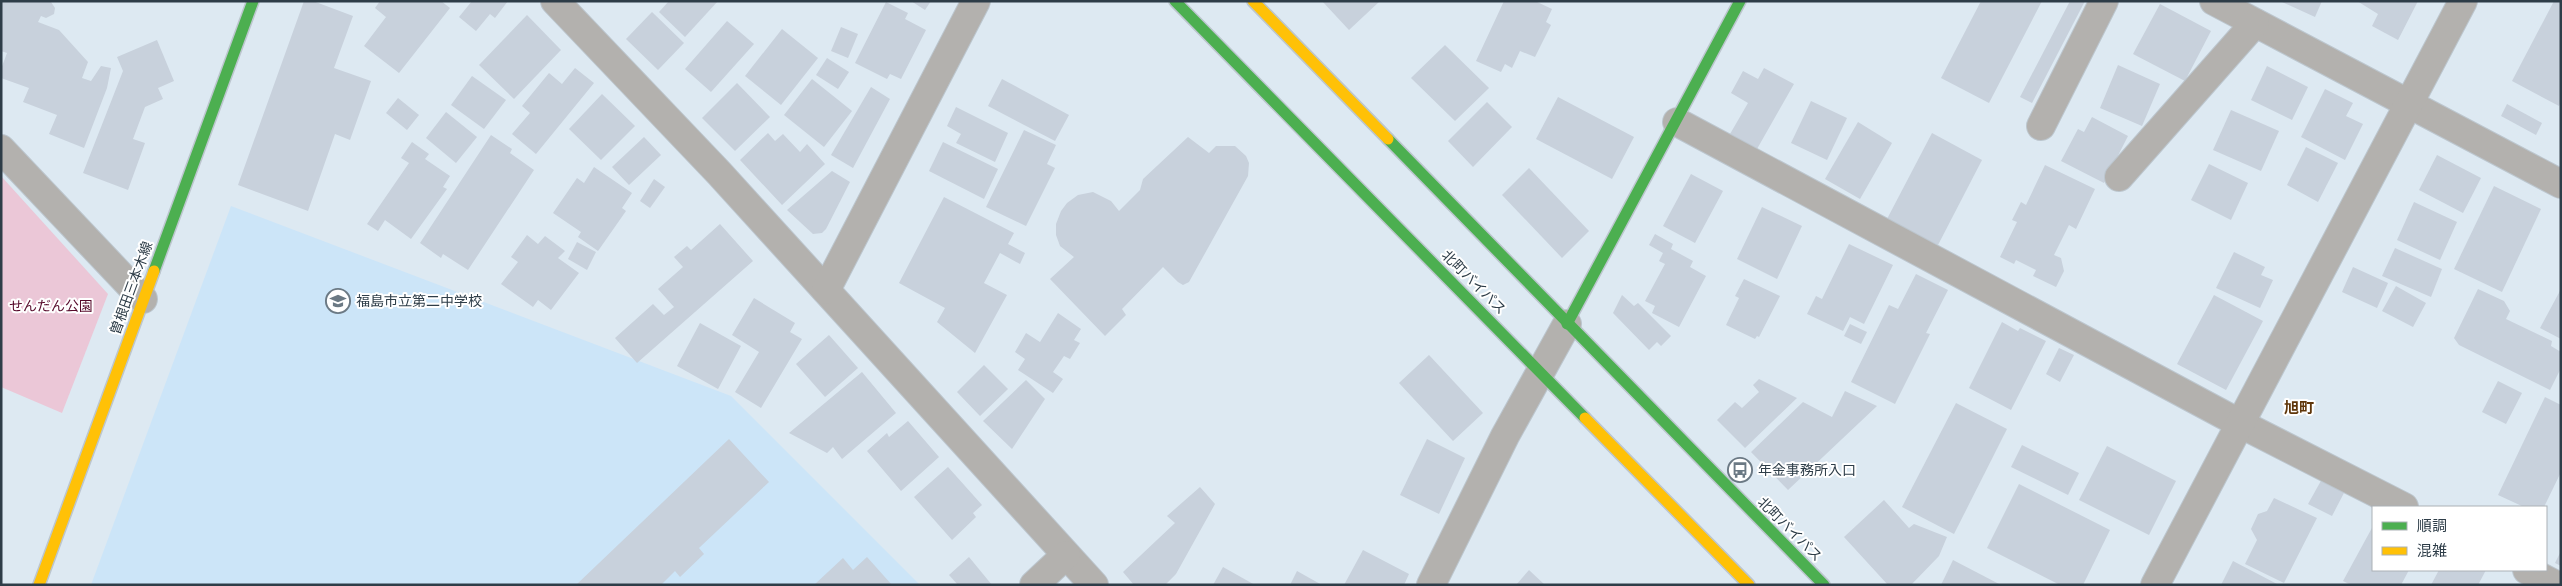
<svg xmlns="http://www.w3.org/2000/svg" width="2562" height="586" viewBox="0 0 2562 586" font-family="'Archivo Narrow','Noto Sans JP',sans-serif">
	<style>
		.built { fill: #cce5f8 }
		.green { fill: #ebc7d7 }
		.building { fill: #c8d1dc }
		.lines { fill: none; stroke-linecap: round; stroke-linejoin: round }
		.street-casing { stroke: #bcc6ce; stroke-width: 30 }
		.fast-casing { stroke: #bcc6ce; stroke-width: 14 }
		.slow-casing { stroke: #bcc6ce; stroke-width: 14 }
		.street { stroke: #b3b1ae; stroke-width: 28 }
		.fast { stroke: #4caf50; stroke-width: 11 }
		.slow { stroke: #ffc107; stroke-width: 11 }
		.labels { text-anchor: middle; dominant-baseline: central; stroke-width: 4; stroke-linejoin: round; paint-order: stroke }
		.street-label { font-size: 14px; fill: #2e3d48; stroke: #fff }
		.poi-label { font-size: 14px; fill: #2e3d48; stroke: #fff; text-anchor: start }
		.park-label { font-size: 14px; fill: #56092a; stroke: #fff }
		.neighbourhood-label { font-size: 15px; font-weight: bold; fill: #5f360a; stroke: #fff }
	</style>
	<rect width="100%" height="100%" fill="#dde9f2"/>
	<path class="built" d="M231 206 731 396 920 585H91Z"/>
	<path class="green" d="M1 176 108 294 62 413 1 387Z"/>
	<g class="building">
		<path d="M1 1 51 2 55 8 54 14 46 18 41 16 38 22 59 30 88 62 82 78 91 81 101 66 111 68 107 88 84 148 49 134 57 115 23 102 29 88 1 78V69L7 53 1 51Z"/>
		<path d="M304 1H313L353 16 334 68 371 81 350 140 335 134 308 211 238 185Z"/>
		<path d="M380 1H441L450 8 399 73 364 46 386 17 375 8Z"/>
		<path d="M472 1H508L495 18 490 14 476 31 459 17Z"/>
		<path d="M669 1H718L685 37 659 12Z"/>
		<path d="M911 1H931L925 10Z"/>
		<path d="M1322 1H1380L1349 30Z"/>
		<path d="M1504 1H1535L1552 9 1546 22 1551 25 1535 57 1520 51 1512 68 1505 64 1501 72 1476 61Z"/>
		<path d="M1981 1H2042L1989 103 1941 78Z"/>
		<path d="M2070 1H2085L2032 103 2020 97Z"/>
		<path d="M2280 1H2322L2315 17Z"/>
		<path d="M2357 1H2418L2398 40 2372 26 2378 14Z"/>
		<path d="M2554 1H2561V102L2559 106 2512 81Z"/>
		<path d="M886 2 908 13 905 19 926 30 901 79 890 74 887 79 855 63Z"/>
		<path d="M2160 4 2211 31 2185 81 2133 54Z"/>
		<path d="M652 12 684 43 658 70 626 39Z"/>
		<path d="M527 15 561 50 514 99 479 65Z"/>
		<path d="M727 21 754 44 711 92 685 69Z"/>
		<path d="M841 27 858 34 848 58 831 51Z"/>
		<path d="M782 29 818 58 781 105 745 76Z"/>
		<path d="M157 40 174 81 158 88 163 99 145 107 133 139 145 143 128 190 83 173 123 71 117 57Z"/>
		<path d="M1445 45 1489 88 1455 121 1411 78Z"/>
		<path d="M827 58 849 72 838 89 816 75Z"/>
		<path d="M2118 65 2160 84 2142 126 2100 108Z"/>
		<path d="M2267 66 2308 87 2292 120 2251 100Z"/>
		<path d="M575 68 594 83 536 154 512 134 530 113 522 106 549 73 562 84Z"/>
		<path d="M1764 68 1794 84 1757 149 1730 134 1748 103 1731 93 1743 71 1758 79Z"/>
		<path d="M472 76 506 100 484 129 451 105Z"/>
		<path d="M812 79 852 111 824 147 784 115Z"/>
		<path d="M1002 79 1069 115 1055 141 988 106Z"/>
		<path d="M737 83 770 117 735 151 702 118Z"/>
		<path d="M871 87 890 99 853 168 831 155Z"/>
		<path d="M2325 89 2353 103 2346 116 2363 124 2345 160 2301 137Z"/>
		<path d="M602 94 635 126 601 160 569 129Z"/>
		<path d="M1558 97 1634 137 1612 179 1536 139Z"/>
		<path d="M398 98 419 115 407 130 386 113Z"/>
		<path d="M1811 101 1847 118 1827 160 1791 143Z"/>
		<path d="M1487 102 1512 127 1473 167 1448 141Z"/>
		<path d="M2507 104 2542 123 2536 135 2501 116Z"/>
		<path d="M956 107 1008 133 995 162 956 143 961 134 947 126Z"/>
		<path d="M2231 110 2279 131 2261 171 2213 150Z"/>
		<path d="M446 112 477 137 456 163 426 138Z"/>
		<path d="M2092 117 2128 136 2104 183 2061 161 2078 129 2084 132Z"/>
		<path d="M1858 122 1892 143 1860 199 1825 179Z"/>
		<path d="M1024 130 1056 145 1047 164 1055 168 1026 226 986 207Z"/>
		<path d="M768 133 775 141 783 134 800 152 807 144 825 164 782 205 740 160Z"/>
		<path d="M1932 133 1982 160 1938 245 1887 219Z"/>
		<path d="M491 135 512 149 510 153 534 170 468 270 443 254 441 258 420 243Z"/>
		<path d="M644 137 661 155 629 185 612 167Z"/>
		<path d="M1188 137 1209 153 1216 146H1235L1246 156 1249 163 1248 176 1189 282 1183 285 1178 282 1163 267 1122 309 1126 315 1105 336 1050 279 1074 257 1060 246 1056 235V224L1061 211 1067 203 1078 195 1093 192 1111 201 1119 211 1140 190 1143 179Z"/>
		<path d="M412 142 429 154 425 159 450 176 443 187 447 189 411 239 385 220 378 231 367 224 409 163 401 158Z"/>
		<path d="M943 142 998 169 984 199 929 171Z"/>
		<path d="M2306 147 2338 163 2318 202 2287 185Z"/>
		<path d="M2437 155 2481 178 2463 213 2419 190Z"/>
		<path d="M2209 164 2248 183 2231 220 2191 200Z"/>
		<path d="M2045 165 2095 189 2076 229 2069 225 2054 255 2061 258 2064 271 2056 287 2033 276 2036 270 2016 260 2014 264 2000 257 2017 222 2012 220 2021 202 2026 205Z"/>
		<path d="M594 167 632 193 622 208 626 211 598 251 578 237 581 232 553 213 577 178 584 183Z"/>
		<path d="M1529 168 1589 231 1562 258 1502 195Z"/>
		<path d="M832 171 850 182 826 229 822 233 813 234 787 210Z"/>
		<path d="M1691 174 1723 191 1695 243 1663 226Z"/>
		<path d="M654 179 665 187 650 208 640 201Z"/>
		<path d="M2494 186 2541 209 2502 292 2454 269Z"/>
		<path d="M944 197 1014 233 1008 244 1025 253 1020 264 1000 253 984 283 1007 295 975 353 937 322 945 308 899 283Z"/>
		<path d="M2414 202 2457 222 2440 260 2397 240Z"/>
		<path d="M1762 207 1802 226 1777 279 1737 259Z"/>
		<path d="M720 224 753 261 637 363 615 338 653 304 664 315 674 307 658 289 683 267 674 257 687 246 691 250Z"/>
		<path d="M1655 234 1673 244 1671 249 1693 261 1690 267 1706 276 1679 327 1652 313 1655 306 1645 301 1665 264 1659 261 1663 253 1649 245Z"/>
		<path d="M527 235 538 244 545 236 565 251 558 258 579 273 551 310 538 300 533 307 501 284 518 262 511 257Z"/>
		<path d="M577 242 596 252 587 270 568 259Z"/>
		<path d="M1849 244 1893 265 1864 324 1850 317 1843 331 1807 314 1816 296 1822 299Z"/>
		<path d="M2395 248 2442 269 2431 297 2382 276Z"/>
		<path d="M2234 252 2265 267 2261 275 2273 280 2260 308 2216 288Z"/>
		<path d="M2353 267 2388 283 2377 308 2342 292Z"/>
		<path d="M1916 274 1948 290 1926 333 1930 334 1895 404 1851 382 1889 305 1898 309Z"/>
		<path d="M1744 279 1780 296 1759 337 1757 336 1755 339 1726 325 1739 298 1735 296Z"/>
		<path d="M2396 286 2426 303 2413 327 2382 311Z"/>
		<path d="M2478 289 2504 301 2510 311 2506 319 2552 341 2551 346 2561 352V368L2550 390 2459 345 2454 338Z"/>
		<path d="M2561 289V339L2540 328Z"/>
		<path d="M1622 295 1634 306 1638 303 1671 336 1661 346 1657 342 1649 350 1613 313Z"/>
		<path d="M2214 295 2263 321 2226 390 2177 364Z"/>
		<path d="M754 298 795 323 790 332 802 339 761 408 735 392 759 352 732 335Z"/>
		<path d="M1058 313 1081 329 1074 340 1080 343 1070 359 1064 356 1053 372 1063 379 1053 393 1018 370 1025 359 1015 352 1026 333 1040 342Z"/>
		<path d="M2002 322 2018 331 2020 328 2046 341 2011 410 1969 388Z"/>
		<path d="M700 323 741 346 718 389 677 366Z"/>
		<path d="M1850 324 1867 332 1861 344 1844 336Z"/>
		<path d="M829 335 858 368 825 397 796 364Z"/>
		<path d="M2059 348 2074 355 2060 382 2046 374Z"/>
		<path d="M1429 355 1483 413 1453 441 1399 383Z"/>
		<path d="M984 365 1008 389 980 416 957 392Z"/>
		<path d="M862 372 896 413 842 459 833 447 827 453 789 433Z"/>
		<path d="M1759 379 1797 398 1745 448 1717 420 1735 402 1742 408 1759 392 1753 385Z"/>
		<path d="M1026 380 1045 399 1012 449 983 421Z"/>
		<path d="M2498 381 2522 393 2506 424 2482 412Z"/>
		<path d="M1845 391 1877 406 1788 490 1751 452 1803 402 1832 417Z"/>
		<path d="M2545 397 2561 405V472L2544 507H2524L2498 495Z"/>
		<path d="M1956 403 2007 429 1954 534 1902 507Z"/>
		<path d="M908 421 939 457 901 491 867 451 887 433 889 437Z"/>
		<path d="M729 439 769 482 699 548 704 554 680 577 675 571 661 585H576Z"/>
		<path d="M1427 439 1465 458 1439 514 1400 495Z"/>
		<path d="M2022 445 2079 473 2068 495 2011 467Z"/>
		<path d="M2107 446 2176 481 2149 535 2079 500Z"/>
		<path d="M948 467 982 505 973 513 976 517 952 540 914 497Z"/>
		<path d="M2322 479 2345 491 2332 516 2308 504Z"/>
		<path d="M2019 484 2110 530 2083 585H2060L1987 548Z"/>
		<path d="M1200 487 1215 504 1176 574 1165 585H1134L1123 572 1175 523 1167 516Z"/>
		<path d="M2274 498 2317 518 2284 583 2245 564 2257 540 2251 529 2258 514 2267 511Z"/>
		<path d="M1884 500 1909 528 1914 524 1947 537 1939 556 1911 585H1888L1844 537Z"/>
		<path d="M2373 526V570H2409L2401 585H2351L2343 581Z"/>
		<path d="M1363 550 1409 574 1404 585H1344Z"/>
		<path d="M2561 551V566L2555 563Z"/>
		<path d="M867 557 892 585H814L843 558 853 570Z"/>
		<path d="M969 557 992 585H958L949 575Z"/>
		<path d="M1953 560 2001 585H1941Z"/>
		<path d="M2233 561 2279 585H2221Z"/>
		<path d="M1223 567 1255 585H1213Z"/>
		<path d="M1529 570 1545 585H1516Z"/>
		<path d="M2439 570H2486L2478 585H2431Z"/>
		<path d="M1297 571 1322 585H1290Z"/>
	</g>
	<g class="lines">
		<defs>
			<g id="street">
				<path d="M555 1 719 173 1094 585"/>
				<path d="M2214 1 2561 184"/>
				<path d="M1677 122 2239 423 2404 507"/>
				<path d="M2041 126 2104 1"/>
				<path d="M1 149 143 299"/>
				<path d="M2119 177 2255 23"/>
				<path d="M826 290 976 1"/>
				<path d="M2527 570 2556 585"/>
				<path d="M1034 585 1066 555"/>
				<path d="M1431 585 1505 436 1567 324"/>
				<path d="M2155 585 2463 1"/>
			</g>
			<g id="fast">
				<path d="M1175 1 1585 418"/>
				<path d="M1388 139 1824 585"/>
				<path d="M154 271 253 1"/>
				<path d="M1567 324 1740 1"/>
			</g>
			<g id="slow">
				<path d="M1253 1 1388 139"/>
				<path d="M1585 418 1749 585"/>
				<path d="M39 585 154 271"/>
			</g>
		</defs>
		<use href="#street" class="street-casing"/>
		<use href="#fast" class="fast-casing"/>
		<use href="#slow" class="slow-casing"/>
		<use href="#street" class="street"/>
		<use href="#fast" class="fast"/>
		<use href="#slow" class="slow"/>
	</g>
	<defs>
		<symbol id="school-ring" viewBox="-11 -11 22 22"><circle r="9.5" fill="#fff" stroke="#6b7984" stroke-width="1.5"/><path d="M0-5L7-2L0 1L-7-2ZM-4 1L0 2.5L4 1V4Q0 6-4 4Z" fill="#6b7984"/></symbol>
		<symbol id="bus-ring" viewBox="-11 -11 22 22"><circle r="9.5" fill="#fff" stroke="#6b7984" stroke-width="1.5"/><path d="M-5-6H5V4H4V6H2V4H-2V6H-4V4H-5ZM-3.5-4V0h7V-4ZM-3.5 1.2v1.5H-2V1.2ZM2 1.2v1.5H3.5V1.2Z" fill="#6b7984"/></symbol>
	</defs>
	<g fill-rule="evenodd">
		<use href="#school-ring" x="324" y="287" width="28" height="28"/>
		<use href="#bus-ring" x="1726" y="456" width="28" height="28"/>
	</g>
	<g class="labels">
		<g class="street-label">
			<text transform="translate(1474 282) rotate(45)">北町バイパス</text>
			<text transform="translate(131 288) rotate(-70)">曽根田三本木線</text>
			<text transform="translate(1790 529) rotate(45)">北町バイパス</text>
		</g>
		<g class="poi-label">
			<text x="356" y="301">福島市立第二中学校</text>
			<text x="1758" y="470">年金事務所入口</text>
		</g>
		<g class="park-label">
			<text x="51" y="306">せんだん公園</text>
		</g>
		<g class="neighbourhood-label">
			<text x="2299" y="407">旭町</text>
		</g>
	</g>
	<rect width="2562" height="586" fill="none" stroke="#2e3d48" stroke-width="5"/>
	<rect x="2372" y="506" width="175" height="65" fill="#ffffff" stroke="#abb1b6"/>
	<rect x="2382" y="522" width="25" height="8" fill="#4caf50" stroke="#abb1b6"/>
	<text x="2417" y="531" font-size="15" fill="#2e3d48">順調</text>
	<rect x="2382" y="547" width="25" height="8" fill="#ffc107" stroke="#abb1b6"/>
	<text x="2417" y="556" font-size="15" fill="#2e3d48">混雑</text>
</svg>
